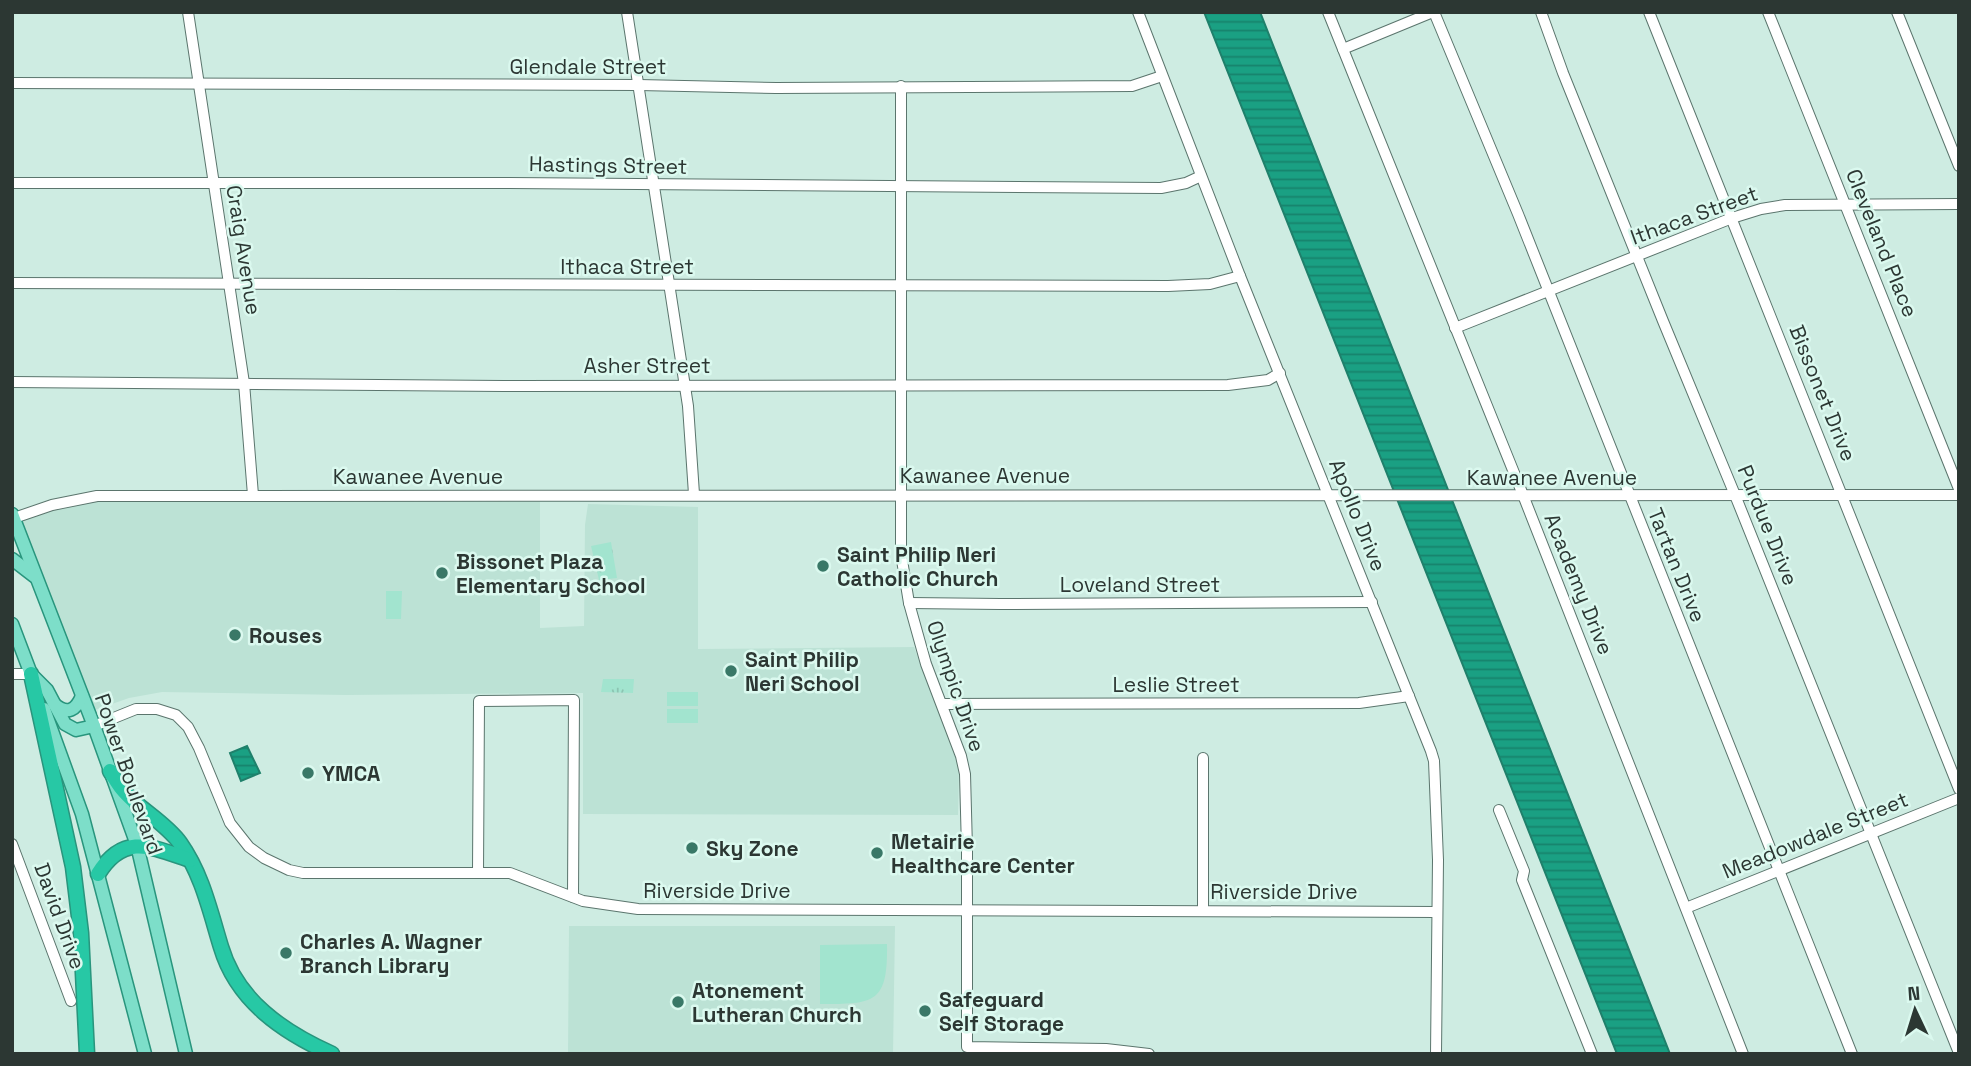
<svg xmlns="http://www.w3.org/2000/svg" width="1971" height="1066" viewBox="0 0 1971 1066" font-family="'Space Grotesk',sans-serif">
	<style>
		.built { fill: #bce2d5 }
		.park { fill: url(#park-tufts) }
		.garden { fill: #a2e4cf }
		.water { fill: url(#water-rules); stroke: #1f806b; stroke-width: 2 }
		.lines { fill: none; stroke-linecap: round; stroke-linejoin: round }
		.minor-casing { stroke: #5b756d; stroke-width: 12 }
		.major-casing { stroke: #29957d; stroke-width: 15 }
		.highway-casing { stroke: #29957d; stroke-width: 17 }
		.minor { stroke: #fff; stroke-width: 10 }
		.major { stroke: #7ddec9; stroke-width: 12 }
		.highway { stroke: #27c8a5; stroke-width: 14 }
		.poi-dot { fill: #397867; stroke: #dbf9ef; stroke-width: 2.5 }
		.labels { text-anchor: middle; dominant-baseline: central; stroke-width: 5; stroke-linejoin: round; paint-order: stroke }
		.street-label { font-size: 21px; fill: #2c3733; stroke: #dbf9ef }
		.poi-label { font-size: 21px; font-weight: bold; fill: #2c3733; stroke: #dbf9ef; text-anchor: start }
	</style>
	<defs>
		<pattern id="park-tufts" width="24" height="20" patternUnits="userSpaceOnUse" patternTransform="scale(1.75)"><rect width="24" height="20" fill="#a2e4cf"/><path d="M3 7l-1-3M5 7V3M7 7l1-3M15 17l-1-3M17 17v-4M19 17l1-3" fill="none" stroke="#8cc4b2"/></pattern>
		<pattern id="water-rules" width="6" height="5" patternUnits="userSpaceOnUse" patternTransform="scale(1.75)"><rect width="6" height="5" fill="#1aa083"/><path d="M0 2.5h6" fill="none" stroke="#17836c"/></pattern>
	</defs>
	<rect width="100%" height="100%" fill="#ceece2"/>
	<g class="built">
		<path d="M117 499 540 500V628L584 626 585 525 588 504 698 507V649L914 647 959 766 958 815 583 814V693L346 695 162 692 129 698 92 711 18 521 47 511 85 502Z"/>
		<path d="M569 926H895L893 1054H568Z"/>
	</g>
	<g class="park">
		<path d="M611 542 617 578 599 580 591 546Z"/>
		<path d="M603 679H634L633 693 601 692Z"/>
	</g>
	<g class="garden">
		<path d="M386 591H402L401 619H386Z"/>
		<rect x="667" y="692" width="31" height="14"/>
		<rect x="667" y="709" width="31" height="14"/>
		<path d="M887 944C888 1004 874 1004 820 1004V945Z"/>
	</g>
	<g class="water">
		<path d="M1204 12H1260L1670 1054H1617Z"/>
		<path d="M247 746 260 773 241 781 230 753Z"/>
	</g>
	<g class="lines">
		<defs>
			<g id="minor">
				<path d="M188 12 244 383 253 495"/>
				<path d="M627 12 688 406 694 494"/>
				<path d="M1138 12 1240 276 1431 751 1434 761 1438 860 1436 1054"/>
				<path d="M1328 12 1523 495 1743 1054"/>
				<path d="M1434 12 1518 214 1852 1054"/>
				<path d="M1541 12 1563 73 1663 321 1735 495 1959 1053"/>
				<path d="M1649 12 1959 789"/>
				<path d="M1768 12 1959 489"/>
				<path d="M1897 12 1959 166"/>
				<path d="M1343 49 1433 12"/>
				<path d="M12 83 639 85 776 88 1132 86 1162 76"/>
				<path d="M901 86V554L909 603 926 664 961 756 965 774 967 849V1047L1106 1049 1149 1054"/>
				<path d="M12 183H510L1161 188 1186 183 1201 176"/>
				<path d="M12 283 1168 286 1210 284 1240 276"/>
				<path d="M1455 328 1732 218 1761 209 1785 205 1959 204"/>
				<path d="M12 382 503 386 1228 385 1268 380 1280 373"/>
				<path d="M14 518 52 505 97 496 1959 495"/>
				<path d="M909 603 1000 604 1372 602"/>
				<path d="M12 674H31"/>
				<path d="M942 704 1359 703 1409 696"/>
				<path d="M94 726 136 709H157L176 715 188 727 199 748 230 823 249 847 264 858 289 870 303 873H510L583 901 638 909 1437 912"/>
				<path d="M1203 758V910"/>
				<path d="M1499 810 1524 871 1522 880 1592 1054"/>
				<path d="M12 844 71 1001"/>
				<path d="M478 873 479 701 574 700 573 897"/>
				<path d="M1686 908 1959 798"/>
			</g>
			<g id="major">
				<path d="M12 514 94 726 137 845 186 1054"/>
				<path d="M12 559 34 576"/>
				<path d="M12 624 34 682"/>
				<path d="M32 675 47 690 65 724 76 730 94 726"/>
				<path d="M55 705C68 715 76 710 82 696"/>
				<path d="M44 709 82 814 145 1054"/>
			</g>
			<g id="highway">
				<path d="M31 674 73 867 81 933 87 1054"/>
				<path d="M110 771C114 777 118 784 122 789 138 809 165 822 180 843 202 874 210 911 221 947 237 1001 283 1032 332 1054"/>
				<path d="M98 874C124 832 152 847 190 860"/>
			</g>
		</defs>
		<use href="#minor" class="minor-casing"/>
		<use href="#major" class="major-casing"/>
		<use href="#highway" class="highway-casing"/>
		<use href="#minor" class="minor"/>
		<use href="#major" class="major"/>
		<use href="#highway" class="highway"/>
	</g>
	<g class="poi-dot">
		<circle cx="823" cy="566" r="7"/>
		<circle cx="442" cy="573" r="7"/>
		<circle cx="235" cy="635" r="7"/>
		<circle cx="731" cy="671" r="7"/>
		<circle cx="308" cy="773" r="7"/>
		<circle cx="692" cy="848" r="7"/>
		<circle cx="877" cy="853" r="7"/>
		<circle cx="286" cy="953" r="7"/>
		<circle cx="678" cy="1002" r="7"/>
		<circle cx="925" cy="1011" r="7"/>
	</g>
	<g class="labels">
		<g class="street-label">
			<text x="588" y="66">Glendale Street</text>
			<text transform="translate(608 165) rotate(1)">Hastings Street</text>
			<text transform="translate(1694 215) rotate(-20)">Ithaca Street</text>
			<text transform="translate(1882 243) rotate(68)">Cleveland Place</text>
			<text transform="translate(244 250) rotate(81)">Craig Avenue</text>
			<text x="627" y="266">Ithaca Street</text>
			<text x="647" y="365">Asher Street</text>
			<text transform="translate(1823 393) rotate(68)">Bissonet Drive</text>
			<text x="985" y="475">Kawanee Avenue</text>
			<text x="418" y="476">Kawanee Avenue</text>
			<text x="1552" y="477">Kawanee Avenue</text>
			<text transform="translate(1358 515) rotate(68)">Apollo Drive</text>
			<text transform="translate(1768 525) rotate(68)">Purdue Drive</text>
			<text transform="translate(1677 565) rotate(68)">Tartan Drive</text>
			<text x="1140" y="584">Loveland Street</text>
			<text transform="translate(1579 584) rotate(68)">Academy Drive</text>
			<text x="1176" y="684">Leslie Street</text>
			<text transform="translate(956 686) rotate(71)">Olympic Drive</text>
			<text transform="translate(129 774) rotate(71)">Power Boulevard</text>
			<text transform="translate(1815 835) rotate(-22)">Meadowdale Street</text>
			<text x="717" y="890">Riverside Drive</text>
			<text x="1284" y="891">Riverside Drive</text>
			<text transform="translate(60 916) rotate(70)">David Drive</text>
		</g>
		<g class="poi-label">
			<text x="837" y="554">Saint Philip Neri<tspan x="837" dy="24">Catholic Church</tspan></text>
			<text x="456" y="561">Bissonet Plaza<tspan x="456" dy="24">Elementary School</tspan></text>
			<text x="249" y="635">Rouses</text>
			<text x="745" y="659">Saint Philip<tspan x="745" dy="24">Neri School</tspan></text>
			<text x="322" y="773">YMCA</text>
			<text x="891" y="841">Metairie<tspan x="891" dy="24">Healthcare Center</tspan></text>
			<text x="706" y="848">Sky Zone</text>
			<text x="300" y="941">Charles A. Wagner<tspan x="300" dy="24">Branch Library</tspan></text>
			<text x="692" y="990">Atonement<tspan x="692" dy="24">Lutheran Church</tspan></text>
			<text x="939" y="999">Safeguard<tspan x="939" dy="24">Self Storage</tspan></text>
		</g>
	</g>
	<rect width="1971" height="1066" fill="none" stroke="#2c3733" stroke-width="28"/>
	<g transform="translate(1915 1010) rotate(356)" stroke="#dbf9ef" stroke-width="5" paint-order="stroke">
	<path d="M0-5L12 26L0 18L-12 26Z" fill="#2c3733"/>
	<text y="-10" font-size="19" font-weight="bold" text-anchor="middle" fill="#2c3733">N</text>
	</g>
</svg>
